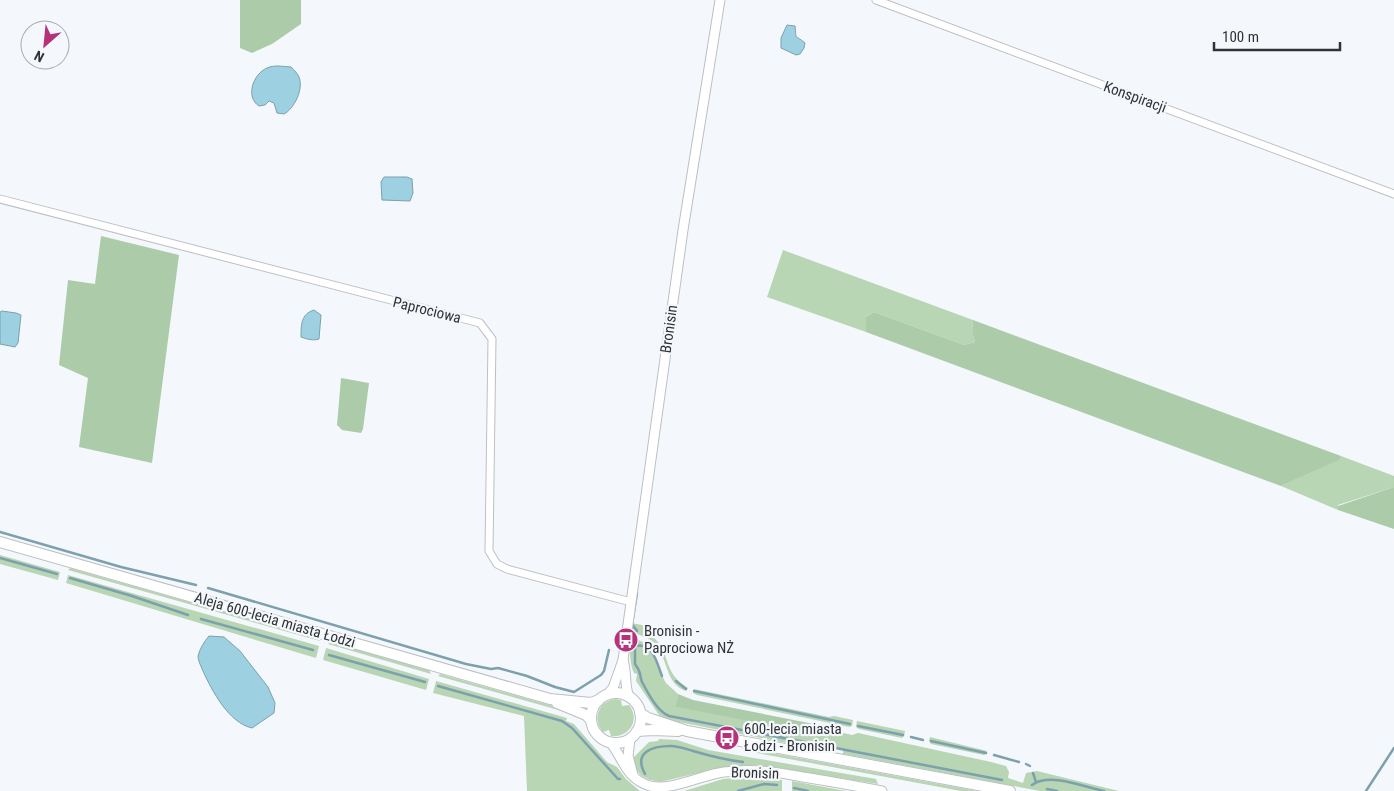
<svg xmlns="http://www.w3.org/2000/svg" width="1394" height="791" viewBox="0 0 1394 791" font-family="'Roboto Condensed',sans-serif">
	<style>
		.green { fill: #b8d5b4 }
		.forest { fill: #accba8 }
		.water { fill: #9dd0e1; stroke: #7ca1ad }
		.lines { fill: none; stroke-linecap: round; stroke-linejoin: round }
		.stream { stroke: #7ca1ad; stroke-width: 2.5 }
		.minor-casing { stroke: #bcbfc4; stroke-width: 9 }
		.tertiary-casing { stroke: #bcbfc4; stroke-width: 11 }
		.secondary-casing { stroke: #bcbfc4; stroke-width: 12 }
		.minor { stroke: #fff; stroke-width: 7 }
		.tertiary { stroke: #fff; stroke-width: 9 }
		.secondary { stroke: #fff; stroke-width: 10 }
		.labels { text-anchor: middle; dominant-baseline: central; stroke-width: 4.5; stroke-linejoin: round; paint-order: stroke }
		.street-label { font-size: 15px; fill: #303234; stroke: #f4f8fd }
		.poi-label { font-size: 15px; fill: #303234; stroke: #f4f8fd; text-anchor: start }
	</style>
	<rect width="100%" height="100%" fill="#f4f8fd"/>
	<g class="green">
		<path d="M783 250 973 320 972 332 975 342 964 345 874 312 866 317V332L767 297Z"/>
		<path d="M1341 456 1394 476V487L1338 505V510L1281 486 1338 460Z"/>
		<path d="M0 555 60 572 58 580 0 564Z"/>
		<path d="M70 568 319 639 320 641 68 570Z"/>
		<path d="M68 575 319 646 316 658 66 583Z"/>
		<path d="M631 623 653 627V637C667 649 665 664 675 677 678 681 683 685 688 688L686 691C666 684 668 661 657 646 650 636 638 637 631 629Z"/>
		<path d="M638 640C657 645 657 668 666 683 670 687 674 690 678 694L677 707 830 737 831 730 852 735 858 733 991 762 1006 766 1009 772 1008 778 1023 783 1026 773 1037 771 1119 791H1040L843 754V750L819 745 818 749 668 720 659 715 636 681 637 674 634 673C630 664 630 656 630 645Z"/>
		<path d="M330 642 429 670 431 674 328 644Z"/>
		<path d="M326 648 429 679 426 690 323 660Z"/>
		<path d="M440 674 560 708 569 713 438 676Z"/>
		<path d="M436 681 567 718 566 721 574 724 607 762 617 767 626 779 640 791H527L524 716 433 693Z"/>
		<path d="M694 689 829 717 834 716 853 720 852 726 849 727 697 695 693 693Z"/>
		<path d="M615 699 621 700 622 706 629 705C641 720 629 738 611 736L609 730 603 732C592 719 598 702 615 699Z"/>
		<path d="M857 721 905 731 904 736 902 738 859 729 856 727Z"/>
		<path d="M930 737 987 751 986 754 984 755 931 744 929 741Z"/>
		<path d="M659 739 677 740 708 750 876 779 878 784 757 765 724 767 660 782 650 780 642 776 635 769 632 761 634 760V757L649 742 658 741Z"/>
		<path d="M751 750 761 751 977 791H961L757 753Z"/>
		<path d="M751 776 782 780V791H684L723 779Z"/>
		<path d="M792 781 846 791H792Z"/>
	</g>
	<g class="forest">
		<path d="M240 0H301V24L272 44 252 53 240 48Z"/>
		<path d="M101 236 179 255 152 463 79 447 88 378 59 365 68 280 95 284Z"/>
		<path d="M874 312 964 345 975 342 972 332 973 320 1341 456 1339 460 1281 486 866 332V317Z"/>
		<path d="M341 378 369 383 363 429 361 433 342 430 337 425Z"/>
		<path d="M1394 487V529L1338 510V506Z"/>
		<path d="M678 694 693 700 824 726 831 730 830 737 676 707Z"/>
	</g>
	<g class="water">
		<path d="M787 25 795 26C797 41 793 33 805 43L804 48 800 54 796 55 781 48V38Z"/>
		<path d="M279 66 291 67C294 70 298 74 299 77 304 89 294 109 284 114L277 113 274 103 269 101 265 105 259 106C245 97 253 74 267 68 271 66 276 66 279 66Z"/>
		<path d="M384 177H407L412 179 413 193 410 201 382 200 381 182Z"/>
		<path d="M314 310 321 315 319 339C314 341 306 339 301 337 301 325 301 314 314 310Z"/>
		<path d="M2 311 16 313 21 315 18 343 15 347 0 344V312Z"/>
		<path d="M209 636 224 637 240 651 268 687 275 703 274 713 252 728C229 723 212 691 203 671 201 666 198 661 198 656 200 648 204 642 209 636Z"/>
	</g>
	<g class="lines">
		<g class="stream">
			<path d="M0 532 121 567 196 585"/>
			<path d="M0 558 57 574"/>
			<path d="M70 578 132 596 188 615"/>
			<path d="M208 588 466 664 491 669 498 668 527 676 555 687 574 692 601 675 604 671 609 650"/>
			<path d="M201 619 313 650"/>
			<path d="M637 631 632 624 637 593"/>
			<path d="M635 645V664C642 673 639 674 642 682 648 693 657 711 669 716L1002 780"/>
			<path d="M635 646C653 642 657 663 662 676"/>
			<path d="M329 655 425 682"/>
			<path d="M676 681 686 689"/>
			<path d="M438 686 562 721 572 728 618 779H620"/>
			<path d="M694 691 850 724"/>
			<path d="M858 726 903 735"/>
			<path d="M911 737 923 740"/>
			<path d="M931 741 986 753"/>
			<path d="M994 755 1019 762"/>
			<path d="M1026 764 1030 766"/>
			<path d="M1033 773 1036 782"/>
			<path d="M645 774C633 752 652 746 671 746 678 746 686 749 693 751 710 756 726 760 743 762"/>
			<path d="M1032 785C1050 772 1084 787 1104 791"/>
			<path d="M794 788 808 791"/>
			<path d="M1047 789 1057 791"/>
			<path d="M738 791 764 784 777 785"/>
			<path d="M1366 791 1394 748"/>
		</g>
		<defs>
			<g id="minor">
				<path d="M876 0 1394 194"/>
				<path d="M0 199 480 323 492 339 489 551 497 564 507 569 631 602"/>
			</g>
			<g id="tertiary">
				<path d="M623 660C627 672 624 685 629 697"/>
				<path d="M607 695 613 688 623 660 683 230 720 0"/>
				<path d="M630 739 628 756 633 775"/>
				<path d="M610 742C624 759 625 778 650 786 672 791 701 775 724 772 751 768 776 772 803 777 829 781 856 786 882 791"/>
			</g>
			<g id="secondary">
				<path d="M0 542 550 699 591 703 599 700"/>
				<circle cx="616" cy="718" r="25"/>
				<path d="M557 703 586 715 591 720"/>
				<path d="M640 713 648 718 687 731 1010 791"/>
				<path d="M637 731 653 730 678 731"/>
			</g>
		</defs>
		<use href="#minor" class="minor-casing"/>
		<use href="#tertiary" class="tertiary-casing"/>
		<use href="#secondary" class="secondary-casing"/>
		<use href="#minor" class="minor"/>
		<use href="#tertiary" class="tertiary"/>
		<use href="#secondary" class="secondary"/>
	</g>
	<defs>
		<symbol id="bus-disc" viewBox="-11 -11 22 22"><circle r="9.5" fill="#b6327a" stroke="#f4f8fd"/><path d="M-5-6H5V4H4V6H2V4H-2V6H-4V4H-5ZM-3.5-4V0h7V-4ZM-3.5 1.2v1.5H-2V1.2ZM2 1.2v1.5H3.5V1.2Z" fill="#fff"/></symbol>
	</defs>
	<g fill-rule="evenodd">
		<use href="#bus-disc" x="612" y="626" width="28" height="28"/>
		<use href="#bus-disc" x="713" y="724" width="28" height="28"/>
	</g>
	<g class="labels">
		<g class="street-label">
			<text transform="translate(1135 97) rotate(20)">Konspiracji</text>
			<text transform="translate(427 310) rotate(14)">Paprociowa</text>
			<text transform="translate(669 329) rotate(-82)">Bronisin</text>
			<text transform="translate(275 620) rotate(16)">Aleja 600-lecia miasta Łodzi</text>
			<text transform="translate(755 773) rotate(2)">Bronisin</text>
		</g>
		<g class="poi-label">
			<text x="644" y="631">Bronisin -<tspan x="644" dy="17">Paprociowa NŻ</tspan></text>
			<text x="744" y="729">600-lecia miasta<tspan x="744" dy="17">Łodzi - Bronisin</tspan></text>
		</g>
	</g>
	<g transform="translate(45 45) rotate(207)"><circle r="24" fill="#f4f8fd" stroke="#a6a9ad"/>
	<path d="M0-4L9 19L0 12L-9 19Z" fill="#b6327a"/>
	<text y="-8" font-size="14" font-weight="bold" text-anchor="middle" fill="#303234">N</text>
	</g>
	<path d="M1214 42v8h126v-8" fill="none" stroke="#303234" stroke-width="2.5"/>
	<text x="1222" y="42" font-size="15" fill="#303234" stroke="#f4f8fd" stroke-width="4" paint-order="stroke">100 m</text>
</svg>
